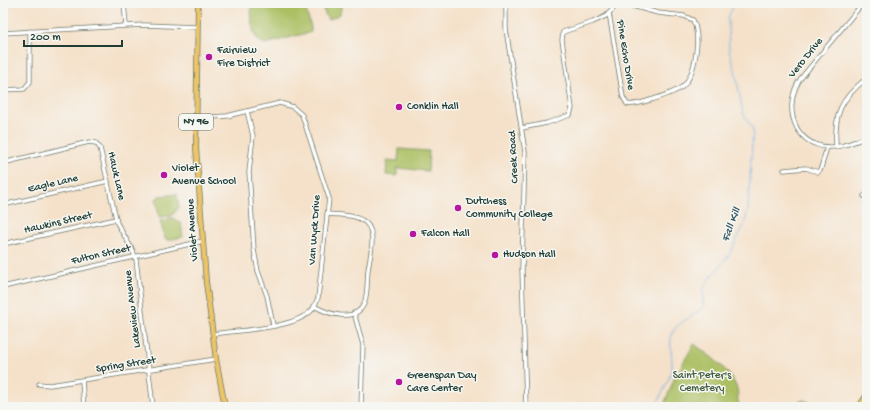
<svg xmlns="http://www.w3.org/2000/svg" width="870" height="410" viewBox="0 0 870 410" font-family="'Gochi Hand',sans-serif">
	<style>
		.green { fill: #acc064; stroke: #667e4c }
		.lines { fill: none; stroke-linecap: round; stroke-linejoin: round }
		.stream { stroke: #76b2e8; stroke-width: 1 }
		.minor-casing { stroke: #6a7668; stroke-width: 5 }
		.major-casing { stroke: #6a7668; stroke-width: 6 }
		.minor { stroke: #fff; stroke-width: 3.5 }
		.major { stroke: #ecc569; stroke-width: 4.5 }
		.poi-dot { fill: #b5179e; stroke: #f6f6f2; stroke-width: 1.5 }
		.labels { text-anchor: middle; dominant-baseline: central; stroke-width: 3; stroke-linejoin: round; paint-order: stroke }
		.shield { fill: #f6f6f2; stroke: #60746d; stroke-width: 1 }
		.shield-label { font-size: 10px; font-weight: bold; fill: #1f3d34 }
		.poi-label { font-size: 11px; fill: #1f3d34; stroke: #f6f6f2; text-anchor: start }
		.street-label { font-size: 11px; fill: #1f3d34; stroke: #f6f6f2 }
		.park-label { font-size: 11px; fill: #425e40; stroke: #f6f6f2 }
		.water-label { font-size: 12px; font-style: italic; fill: #355a61; stroke: #f6f6f2 }
	</style>
	<rect width="100%" height="100%" fill="#f6f6f2"/>
	<filter id="ink" filterUnits="userSpaceOnUse"><feTurbulence type="fractalNoise" baseFrequency=".025" numOctaves="2"/><feDisplacementMap in="SourceGraphic" scale="8" xChannelSelector="R" yChannelSelector="G"/><feConvolveMatrix kernelMatrix="1 2 1 2 8 2 1 2 1" color-interpolation-filters="sRGB"/></filter>
	<filter id="wash" filterUnits="userSpaceOnUse"><feTurbulence type="fractalNoise" baseFrequency=".012" numOctaves="4" result="noise"/><feDisplacementMap in="SourceGraphic" scale="16" xChannelSelector="R" yChannelSelector="G"/><feGaussianBlur stdDeviation="0.9" result="paint"/><feColorMatrix in="noise" values="0 0 0 0 0 0 0 0 0 0 0 0 0 0 0 0 0 1.4 0 .05"/><feComposite in="paint" operator="in"/></filter>
	<g filter="url(#wash)">
		<rect width="100%" height="100%" fill="#f5e1c9"/>
		<g class="green">
			<path d="M251 3H304L311 27V32L265 44C249 39 252 17 251 3Z"/>
			<path d="M320 3H342L340 14 328 20Z"/>
			<path d="M399 149 429 151 428 171 397 168V176L386 175 387 160 398 161Z"/>
			<path d="M177 194 179 207 172 216 159 217 156 199 159 196Z"/>
			<path d="M172 218 181 223 183 237 168 240 165 239 160 221Z"/>
			<path d="M694 344C710 356 728 368 736 386 740 394 735 400 741 407H663L675 377Z"/>
			<path d="M803 400 827 407H787Z"/>
		</g>
		<g class="lines">
			<path class="stream" d="M655 407C661 395 670 380 672 367 673 355 667 342 674 330 681 320 694 317 703 307L704 286 729 255 744 225 748 210 753 129 743 113 735 70 729 50 728 17 735 3"/>
		</g>
	</g>
	<g filter="url(#ink)">
		<g class="lines">
			<defs>
				<g id="minor">
					<path d="M124 3 126 25"/>
					<path d="M456 3 468 5 490 3"/>
					<path d="M506 3V29L525 152 522 269 526 407"/>
					<path d="M863 3 801 78C782 105 793 146 829 147 842 148 855 141 867 137"/>
					<path d="M3 33 144 25 197 27"/>
					<path d="M3 90 24 89 30 82V31"/>
					<path d="M247 111 253 136 249 172 254 250 258 271 267 296 273 325"/>
					<path d="M196 118 227 116 280 103 293 107 302 115 329 198 318 298C316 302 315 307 312 310 295 329 238 330 213 334"/>
					<path d="M522 128 547 123 570 115 572 108 562 40 563 32 593 22 606 16 617 5 625 4 658 13 684 16 693 20C701 36 696 75 682 87 674 93 663 96 654 99 646 101 635 106 627 104L623 97 609 13"/>
					<path d="M836 147C834 114 840 99 867 78"/>
					<path d="M3 163 89 142 96 143 100 148 117 223 132 249 136 259 153 407"/>
					<path d="M784 170 806 168 818 172 821 168 827 147"/>
					<path d="M864 196 867 194"/>
					<path d="M3 205 108 181"/>
					<path d="M3 244 116 219"/>
					<path d="M3 287 203 241"/>
					<path d="M314 306C328 314 355 323 364 304 368 294 367 280 368 270 370 256 377 234 366 223 356 214 339 215 327 214"/>
					<path d="M354 313 363 345 361 407"/>
					<path d="M82 381 84 407"/>
					<path d="M39 384 50 385 216 359"/>
				</g>
				<g id="major">
					<path d="M198 3 196 147 206 282 216 359 225 407"/>
					<path d="M859 407 867 395"/>
				</g>
			</defs>
			<use href="#minor" class="minor-casing"/>
			<use href="#major" class="major-casing"/>
			<use href="#minor" class="minor"/>
			<use href="#major" class="major"/>
		</g>
	</g>
	<g class="poi-dot">
		<circle cx="209" cy="57" r="4"/>
		<circle cx="399" cy="107" r="4"/>
		<circle cx="164" cy="175" r="4"/>
		<circle cx="458" cy="208" r="4"/>
		<circle cx="413" cy="234" r="4"/>
		<circle cx="495" cy="255" r="4"/>
		<circle cx="399" cy="382" r="4"/>
	</g>
	<g class="labels">
		<rect class="shield" x="179" y="114" width="34" height="16" rx="3"/>
		<g class="shield-label">
			<text x="196" y="122">NY 9G</text>
		</g>
		<g class="poi-label">
			<text x="217" y="51">Fairview<tspan x="217" dy="13">Fire District</tspan></text>
			<text x="407" y="107">Conklin Hall</text>
			<text x="172" y="169">Violet<tspan x="172" dy="13">Avenue School</tspan></text>
			<text x="466" y="202">Dutchess<tspan x="466" dy="13">Community College</tspan></text>
			<text x="421" y="234">Falcon Hall</text>
			<text x="503" y="255">Hudson Hall</text>
			<text x="407" y="376">Greenspan Day<tspan x="407" dy="13">Care Center</tspan></text>
		</g>
		<g class="street-label">
			<text transform="translate(625 55) rotate(81)">Pine Echo Drive</text>
			<text transform="translate(806 58) rotate(-51)">Vero Drive</text>
			<text transform="translate(514 157) rotate(-93)">Creek Road</text>
			<text transform="translate(116 176) rotate(77)">Hawk Lane</text>
			<text transform="translate(53 184) rotate(-13)">Eagle Lane</text>
			<text transform="translate(58 223) rotate(-13)">Hawkins Street</text>
			<text transform="translate(193 230) rotate(-94)">Violet Avenue</text>
			<text transform="translate(315 230) rotate(-86)">Van Wyck Drive</text>
			<text transform="translate(101 255) rotate(-13)">Fulton Street</text>
			<text transform="translate(133 309) rotate(-97)">Lakeview Avenue</text>
			<text transform="translate(126 365) rotate(-9)">Spring Street</text>
		</g>
		<g class="park-label">
			<text x="702" y="376">Saint Peter's<tspan x="702" dy="13">Cemetery</tspan></text>
		</g>
		<g class="water-label">
			<text transform="translate(732 225) rotate(-69)">Fall Kill</text>
		</g>
	</g>
	<rect width="870" height="410" fill="none" stroke="#f6f6f2" stroke-width="16"/>
	<path d="M24 40v6h98v-6" fill="none" stroke="#1f3d34" stroke-width="2"/>
	<text x="30" y="40" font-size="12" fill="#1f3d34" stroke="#f6f6f2" stroke-width="3" paint-order="stroke">200 m</text>
</svg>
